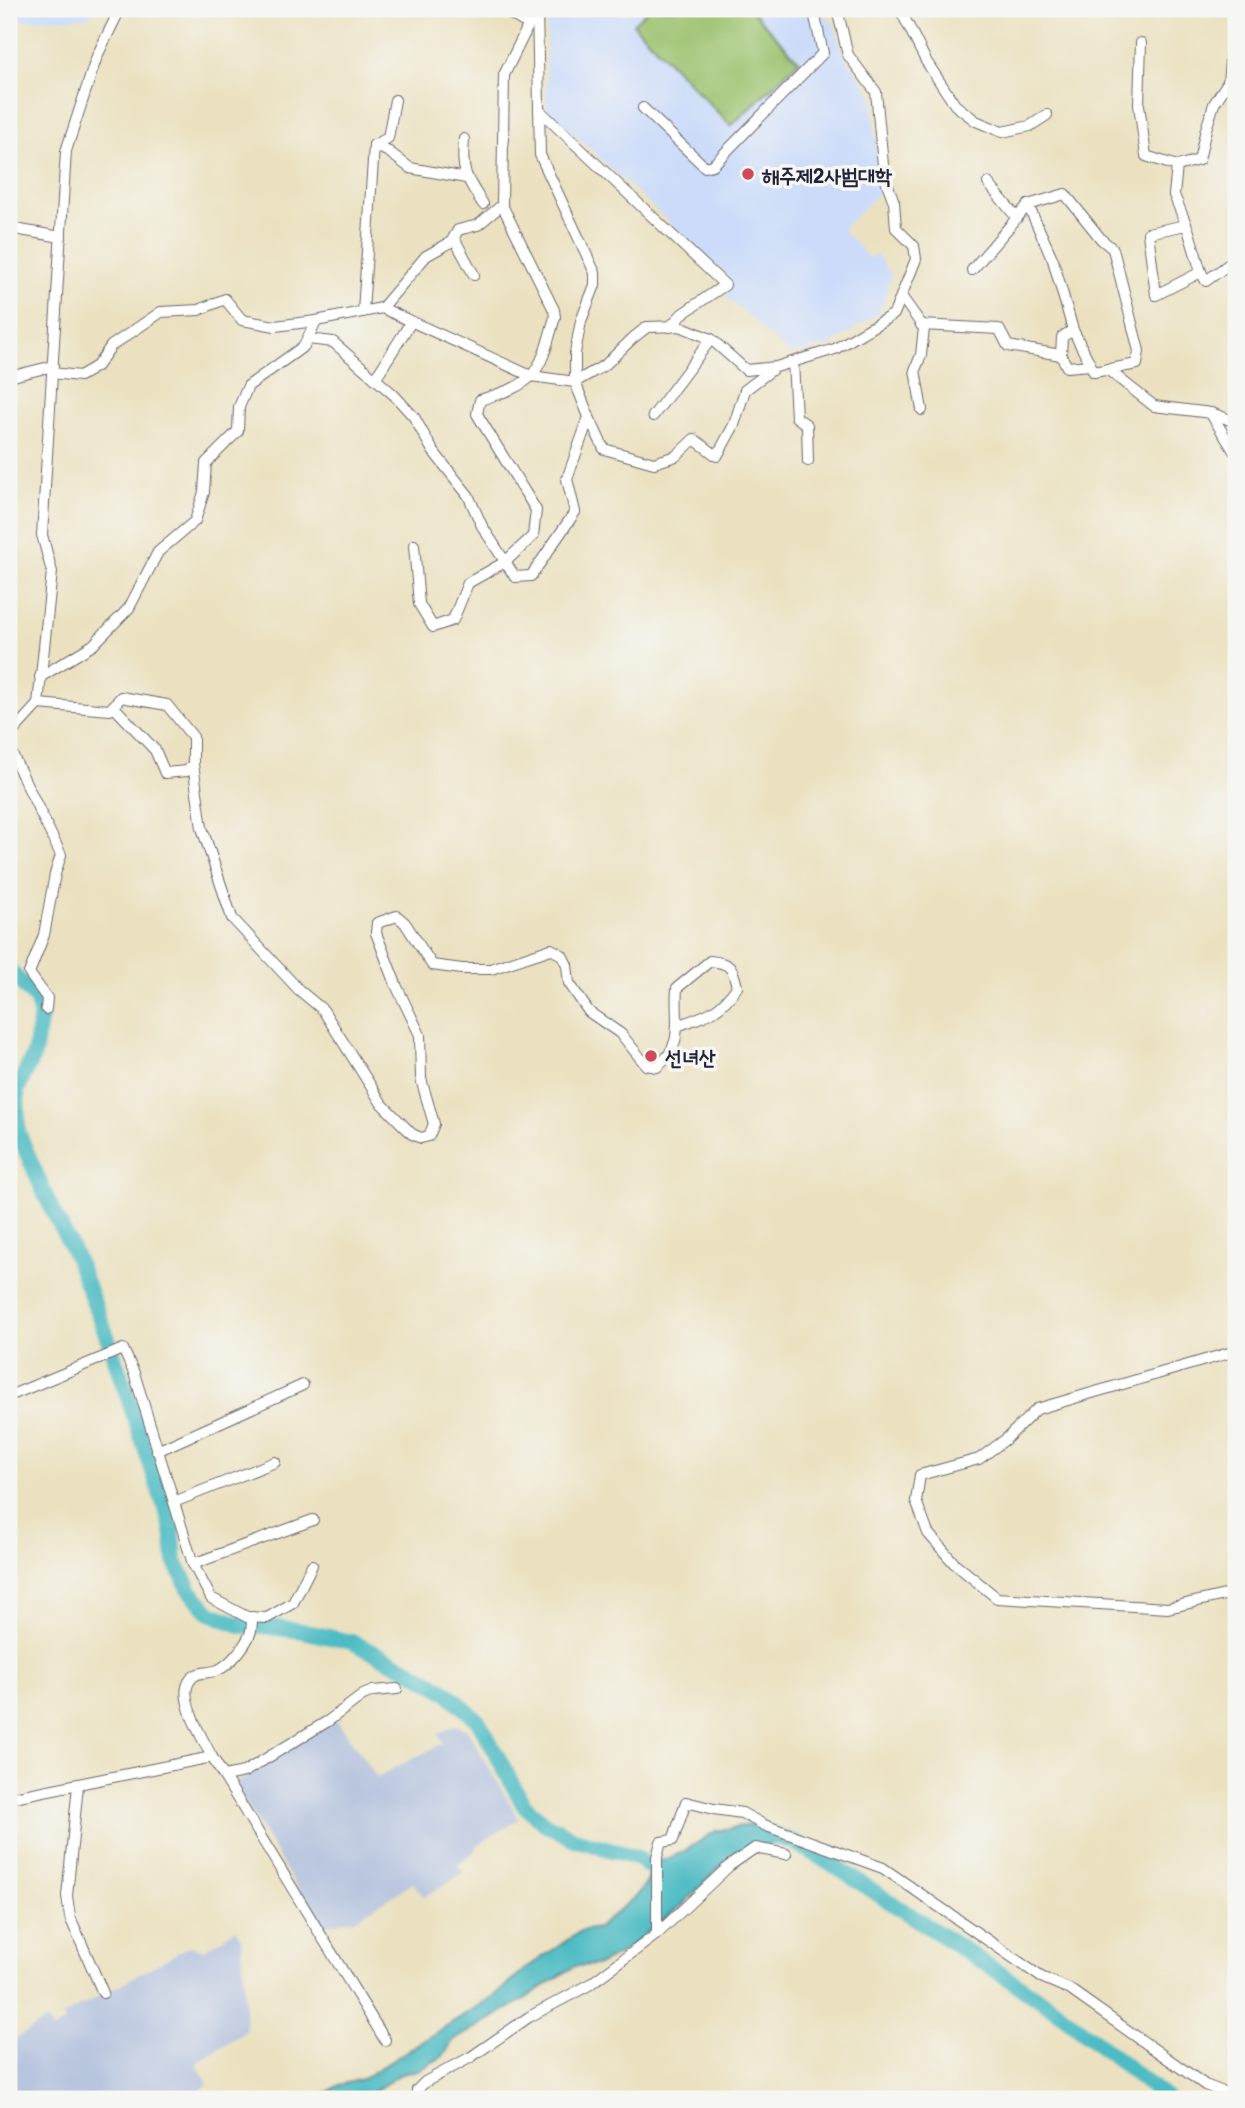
<svg xmlns="http://www.w3.org/2000/svg" width="1245" height="2108" viewBox="0 0 1245 2108" font-family="Mali,'Poor Story',sans-serif">
	<style>
		.built { fill: #cbdbf9 }
		.industrial { fill: #b7c5de }
		.green { fill: #9ac16c; stroke: #5e7254; stroke-width: 2 }
		.water { fill: #4dbbc3; stroke: #386e7f; stroke-width: 2 }
		.lines { fill: none; stroke-linecap: round; stroke-linejoin: round }
		.river { stroke: #4dbbc3; stroke-width: 16 }
		.minor-casing { stroke: #68656a; stroke-width: 12 }
		.minor { stroke: #fff; stroke-width: 10 }
		.poi-dot { fill: #d1495b; stroke: #f6f6f2; stroke-width: 2.5 }
		.labels { text-anchor: middle; dominant-baseline: central; stroke-width: 7; stroke-linejoin: round; paint-order: stroke }
		.poi-label { font-size: 21px; font-weight: bold; fill: #22223b; stroke: #f6f6f2; text-anchor: start }
	</style>
	<rect width="100%" height="100%" fill="#f6f6f2"/>
	<filter id="ink" filterUnits="userSpaceOnUse"><feTurbulence type="fractalNoise" baseFrequency=".0143" numOctaves="2"/><feDisplacementMap in="SourceGraphic" scale="14" xChannelSelector="R" yChannelSelector="G"/><feConvolveMatrix kernelMatrix="1 2 1 2 8 2 1 2 1" color-interpolation-filters="sRGB"/></filter>
	<filter id="wash" filterUnits="userSpaceOnUse"><feTurbulence type="fractalNoise" baseFrequency=".00686" numOctaves="4" result="noise"/><feDisplacementMap in="SourceGraphic" scale="28" xChannelSelector="R" yChannelSelector="G"/><feGaussianBlur stdDeviation="1.57" result="paint"/><feColorMatrix in="noise" values="0 0 0 0 0 0 0 0 0 0 0 0 0 0 0 0 0 1.4 0 .05"/><feComposite in="paint" operator="in"/></filter>
	<g filter="url(#wash)">
		<rect width="100%" height="100%" fill="#ebe1c0"/>
		<g class="built">
			<path d="M12 9H97L89 17 17 21Z"/>
			<path d="M547 9H818L834 24 844 55 873 96 877 158 882 190 842 229 870 259 876 253 891 275 880 312 830 345 790 354 726 297 730 279 546 108Z"/>
		</g>
		<g class="industrial">
			<path d="M336 1719 377 1777 443 1743 438 1734 455 1725 467 1730 519 1819 476 1846 477 1850 457 1864 463 1873 424 1897 413 1883 355 1919 320 1926 234 1784Z"/>
			<path d="M236 1929 242 1939 246 2031 196 2063 208 2084 189 2099H17L9 2085V2042L47 2020 52 2030 65 2022 63 2016 190 1946 205 1950Z"/>
		</g>
		<path class="green" d="M649 9H750L799 61 731 126 633 24Z"/>
		<path class="water" d="M756 1825 792 1841 750 1847 725 1862 683 1904 620 1954 598 1965 575 1966 523 2000 453 2041 442 2057 420 2069 399 2075 362 2099H317L339 2085 363 2079 497 1994 525 1969 581 1931 598 1928 635 1897 647 1882 654 1864 683 1852 716 1831 743 1826Z"/>
		<g class="lines">
			<g class="river">
				<path d="M9 970 36 999 41 1016 34 1054 17 1090 18 1132 46 1197 75 1255 108 1339 172 1528 175 1561 190 1591 210 1613 242 1626H263L302 1631 352 1642 413 1672 448 1693 479 1722 523 1804 544 1823 574 1839 636 1857 648 1866 661 1871 672 1870"/>
				<path d="M772 1836 792 1841 830 1863 1055 2009 1167 2099"/>
			</g>
		</g>
	</g>
	<g filter="url(#ink)">
		<g class="lines">
			<defs>
				<g id="minor">
					<path d="M502 9 529 25"/>
					<path d="M900 9 926 61 955 105 976 121 1002 132 1030 126 1047 115"/>
					<path d="M1141 43 1139 105 1146 156 1177 166"/>
					<path d="M1236 46 1231 51 1228 82 1214 104 1206 129 1199 160 1177 166 1174 195 1188 229 1201 272 1206 281 1236 259"/>
					<path d="M643 108 705 167 713 165 823 53 815 17 822 9"/>
					<path d="M539 110 725 285 682 314 670 327"/>
					<path d="M464 139C461 173 466 177 483 204"/>
					<path d="M374 145 389 152 410 168 466 178"/>
					<path d="M988 183 1017 218"/>
					<path d="M1028 205 1065 194 1101 239 1113 249 1139 351 1137 364 1094 372 1073 330"/>
					<path d="M1186 225 1148 233 1156 295 1201 272"/>
					<path d="M9 228 61 237"/>
					<path d="M454 238 474 275"/>
					<path d="M901 296 924 328 921 355 915 370 922 410"/>
					<path d="M382 308 426 256 451 242 458 230 478 225 502 205"/>
					<path d="M363 312 374 145 388 138 395 100"/>
					<path d="M921 325 999 329 1008 346 1061 355 1062 337 1073 330 1053 260 1028 205 972 270"/>
					<path d="M308 339 333 342 394 395 414 417 433 451 468 495 482 526 515 577 531 576 575 512 567 479 589 417 575 382V353L581 321 595 285V273L540 155 537 9"/>
					<path d="M1061 355 1067 367 1090 365"/>
					<path d="M793 362 796 417 807 425 808 461"/>
					<path d="M1107 369 1154 406 1211 413 1236 422"/>
					<path d="M52 373 80 376 97 366 111 346 161 312 199 310 225 299 242 320 275 326 316 321"/>
					<path d="M9 377 53 366"/>
					<path d="M375 379 411 322"/>
					<path d="M1211 414 1236 454"/>
					<path d="M653 416 711 339"/>
					<path d="M589 417 604 449 654 463 676 456 694 439 717 456 734 425 745 390 773 369"/>
					<path d="M414 545 419 604 433 627 453 620 468 583 505 562 533 536 536 510 477 414 480 400C497 394 519 389 531 376 545 361 549 336 555 317L554 310 502 205 504 75 535 12"/>
					<path d="M40 677 93 645 129 608 158 552 195 521 204 492 206 463 238 431 239 407 248 386 304 346 316 321 382 308 531 376 575 382 605 365 633 338 647 327 680 326 711 339 746 370 776 367 835 349 894 314 916 259 914 246 896 228 894 202 884 175 876 92 848 55 837 9"/>
					<path d="M38 704 110 710 121 697 167 705 193 737V764L187 771 165 773 155 750 113 706"/>
					<path d="M9 736 38 704 52 572 42 535 66 151 97 56 120 9"/>
					<path d="M9 748 61 855 55 874 44 935 29 973 47 998 46 1009"/>
					<path d="M193 764 202 828 232 918 299 990 323 1010 382 1104 412 1134 421 1138 429 1136 434 1124 421 1079 420 1035 397 987 376 933 377 923 397 916 405 923 432 965 462 969H491L551 949 562 955 567 965 569 983 589 1012 621 1034 646 1065 657 1067C686 1044 674 1020 677 988L710 961C730 963 733 967 737 987 718 1014 706 1015 677 1026"/>
					<path d="M1236 1351 1037 1409 1006 1439 979 1459 920 1475 916 1501 928 1533 954 1563 997 1598 1168 1608 1229 1594 1236 1595"/>
					<path d="M9 1396 123 1349 134 1373 193 1564 211 1598 247 1617 267 1618 293 1603 312 1565"/>
					<path d="M157 1451 303 1385"/>
					<path d="M174 1502 275 1462"/>
					<path d="M193 1564 313 1520"/>
					<path d="M252 1617C252 1622 252 1629 250 1634 245 1646 231 1664 218 1670 208 1674 195 1670 189 1682 178 1699 204 1741 212 1757L385 2040"/>
					<path d="M224 1776 244 1772 328 1721 363 1695 373 1691 397 1689"/>
					<path d="M78 1785 67 1896 70 1917 103 1993"/>
					<path d="M9 1798 212 1757"/>
					<path d="M786 1854 755 1848 729 1866 657 1934V1857L661 1842 673 1840 686 1802 714 1809 742 1813 764 1825 883 1868 1041 1977 1069 1989 1205 2085 1236 2097"/>
					<path d="M417 2099V2090L425 2082 471 2057 529 2017 589 1985 657 1934"/>
				</g>
			</defs>
			<use href="#minor" class="minor-casing"/>
			<use href="#minor" class="minor"/>
		</g>
	</g>
	<g class="poi-dot">
		<circle cx="748" cy="174" r="7"/>
		<circle cx="651" cy="1056" r="7"/>
	</g>
	<g class="labels">
		<g class="poi-label">
			<text x="762" y="174">해주제2사범대학</text>
			<text x="665" y="1056">선녀산</text>
		</g>
	</g>
	<rect width="1245" height="2108" fill="none" stroke="#f6f6f2" stroke-width="35"/>
</svg>
